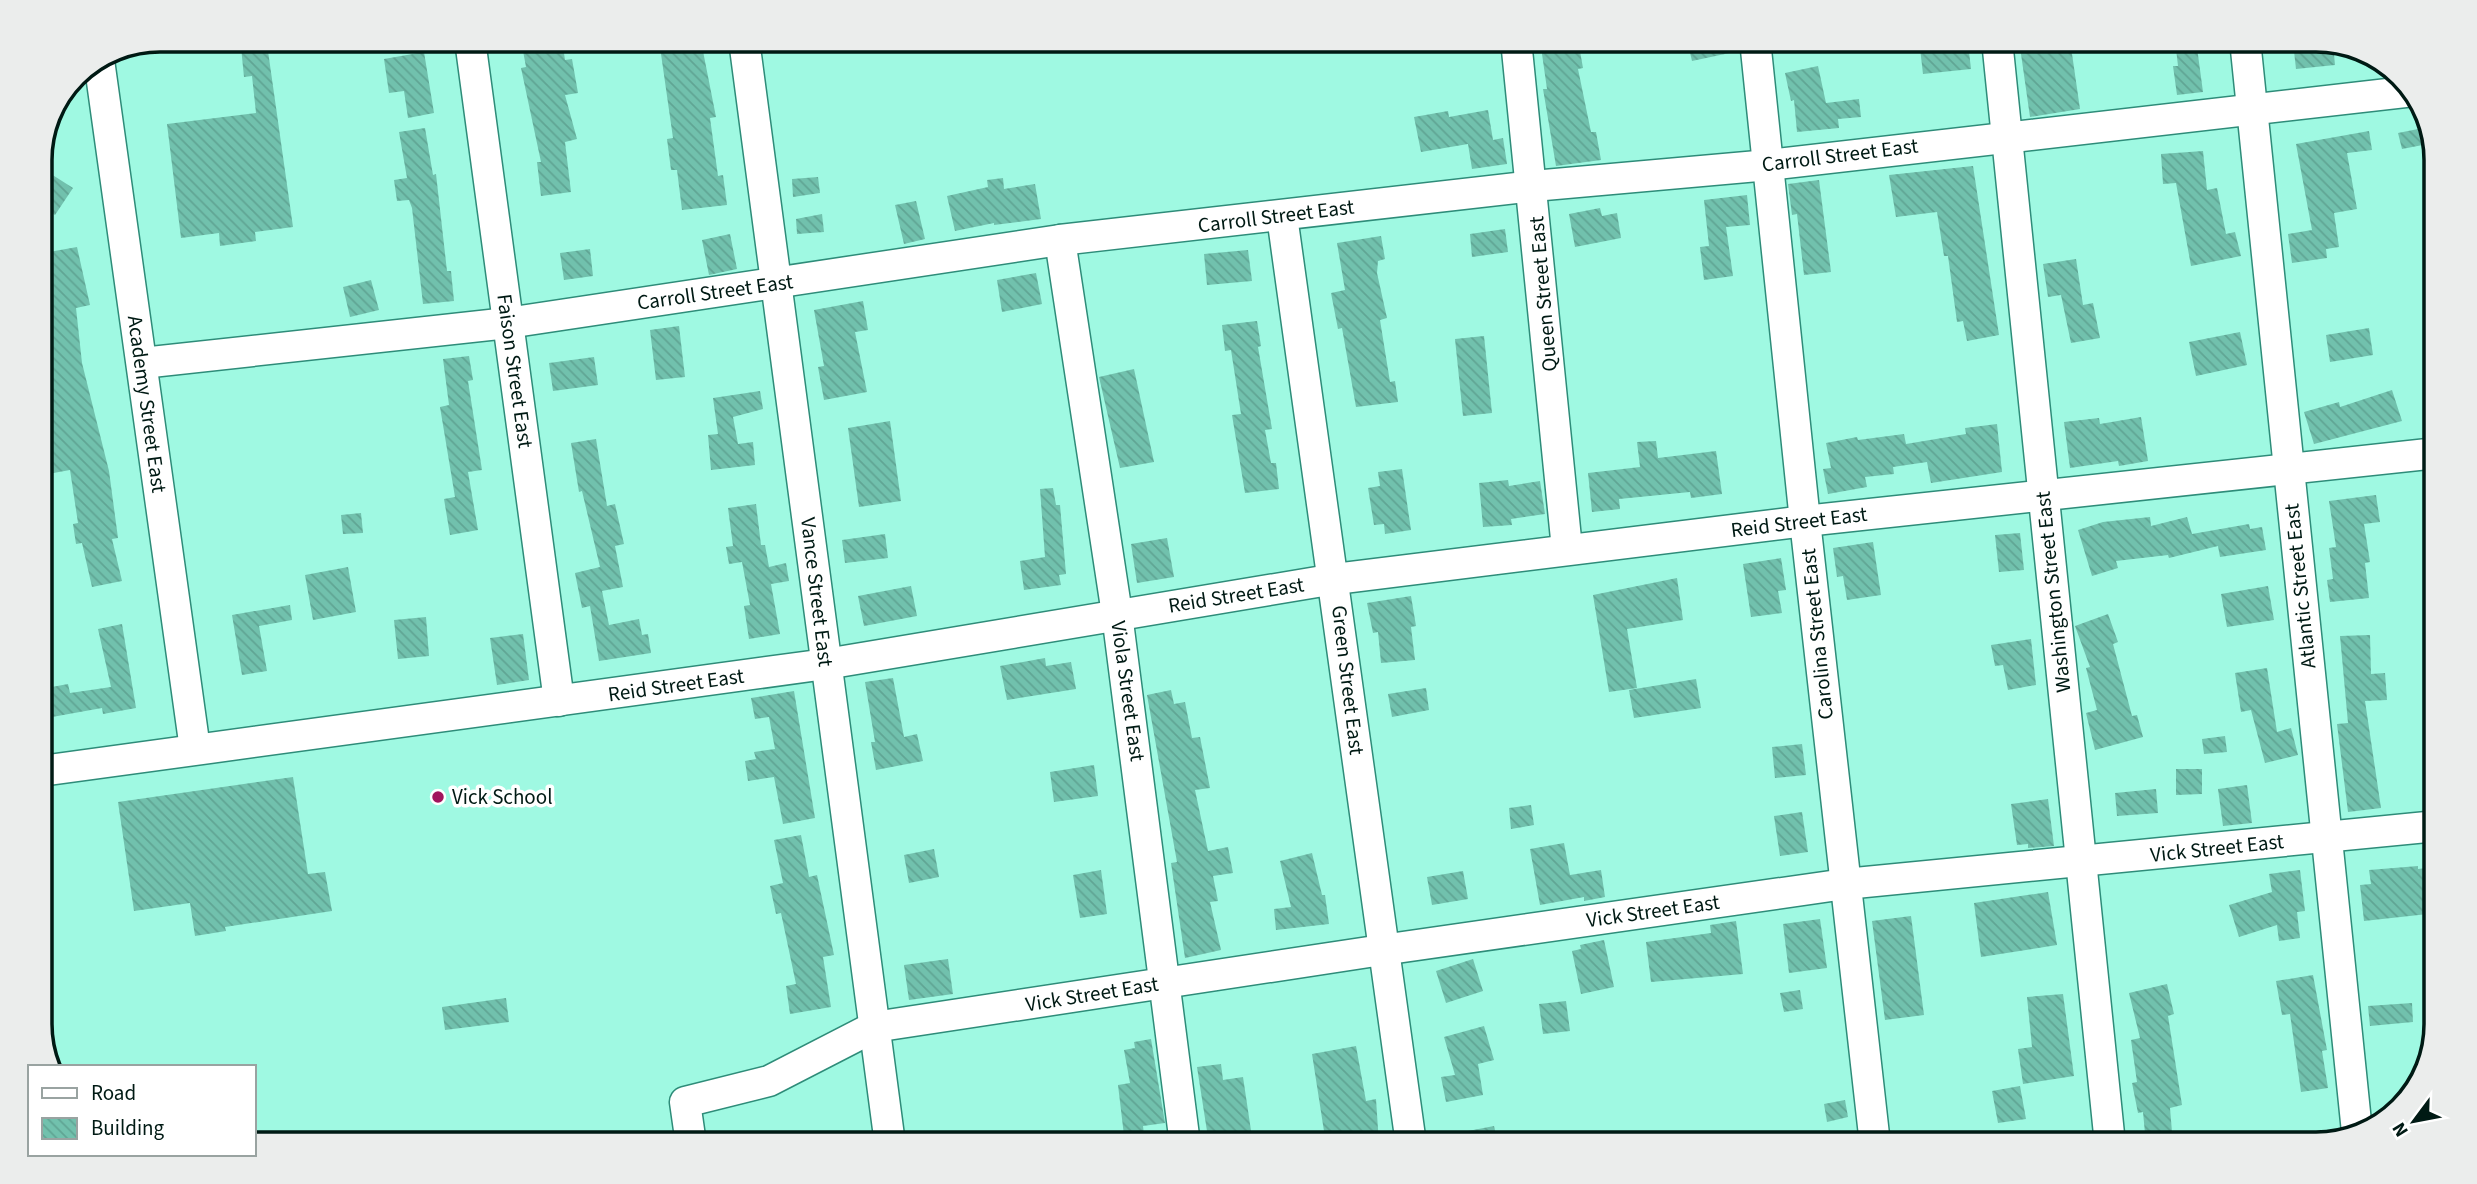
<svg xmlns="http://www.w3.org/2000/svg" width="2477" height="1184" viewBox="0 0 2477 1184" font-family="'Source Sans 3',sans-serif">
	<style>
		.building { fill: url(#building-back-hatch) }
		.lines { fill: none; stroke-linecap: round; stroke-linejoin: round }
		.minor-casing { stroke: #2e8c79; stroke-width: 33 }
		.minor { stroke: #fff; stroke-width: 30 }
		.poi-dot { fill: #a1155d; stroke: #fff; stroke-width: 2.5 }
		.labels { text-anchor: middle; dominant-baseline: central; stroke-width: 7; stroke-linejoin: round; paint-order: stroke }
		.street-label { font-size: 21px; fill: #001a14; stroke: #fff }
		.poi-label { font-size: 21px; fill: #001a14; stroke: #fff; text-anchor: start }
		.rim { fill: none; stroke: #001a14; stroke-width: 3.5 }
	</style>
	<defs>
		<pattern id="building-back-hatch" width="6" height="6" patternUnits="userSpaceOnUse" patternTransform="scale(1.75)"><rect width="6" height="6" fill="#71c1ad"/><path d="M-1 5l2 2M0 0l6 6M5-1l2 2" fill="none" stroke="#60a594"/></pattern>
	</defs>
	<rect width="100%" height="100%" fill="#9ff9e2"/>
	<g class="building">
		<path d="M521 40H562L565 60 572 59 578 93 565 95 577 139 565 142 571 192 541 196 537 162H541L521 68 526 67Z"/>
		<path d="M1540 40H1578L1583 68 1578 69 1591 132H1596L1601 160 1556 166 1543 89H1547Z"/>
		<path d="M1687 40H1738L1739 51 1692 61Z"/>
		<path d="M2019 40H2070L2080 109 2030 117Z"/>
		<path d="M2175 40H2196L2203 92 2177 95 2173 66H2178Z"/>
		<path d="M2317 40 2333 44 2335 65 2296 69 2293 42Z"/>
		<path d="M701 41 716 117 710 118 718 176 723 175 727 205 682 210 677 170H671L667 139 673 138 660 47Z"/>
		<path d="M1968 43 1971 69 1923 74 1920 48Z"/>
		<path d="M267 44 293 227 255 232 256 241 220 246 219 233 181 238 167 124 256 113 252 76 244 77 241 47Z"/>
		<path d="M424 52 434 113 408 118 404 91 389 93 384 59Z"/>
		<path d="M1818 66 1826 103 1859 99 1861 117 1838 119 1839 128 1797 132 1794 100 1791 101 1785 73Z"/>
		<path d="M1488 110 1493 140 1503 138 1507 164 1472 169 1468 144 1421 152 1414 117 1448 111 1449 117Z"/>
		<path d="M2428 127 2433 143 2402 149 2398 133Z"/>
		<path d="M425 128 433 175 436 174 447 271H451L454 301 423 304 412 208 409 200 397 201 394 180 407 178 399 132Z"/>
		<path d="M2369 131 2372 150 2347 153 2357 209 2334 213 2339 247 2326 249 2327 258 2292 263 2288 234 2312 230 2296 144Z"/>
		<path d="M2203 151 2207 190 2217 188 2226 234 2235 232 2241 256 2191 266 2176 183 2163 184 2161 154Z"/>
		<path d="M1973 166 1999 335 1967 341 1963 321 1957 322 1948 256H1944L1937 212 1896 217 1889 175Z"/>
		<path d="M40 167 73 188 55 215 40 206Z"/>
		<path d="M818 177 820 193 793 197 792 179Z"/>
		<path d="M1003 178 1004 189 1035 184 1041 219 994 225V223L955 231 947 196 988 187 987 180Z"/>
		<path d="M1819 180 1831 272 1804 275 1797 214 1792 215 1788 184Z"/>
		<path d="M1747 195 1750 225 1726 227 1733 276 1704 280 1700 247 1709 246 1704 200Z"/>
		<path d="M916 201 925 239 904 244 895 205Z"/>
		<path d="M1600 208 1602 216 1617 213 1621 238 1575 247 1569 214Z"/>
		<path d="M822 214 824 232 797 234 796 219Z"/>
		<path d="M1505 229 1508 252 1472 257 1470 234Z"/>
		<path d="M730 234 737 269 709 275 702 240Z"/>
		<path d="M1381 236 1385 259 1378 261 1377 273 1387 318 1380 320 1390 382 1395 381 1398 402 1356 407 1342 328 1338 329 1331 293 1345 290 1337 243Z"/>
		<path d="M77 247 90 305 76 308 82 363 109 471 118 538 112 539 122 581 92 587 82 543 76 544 73 524 78 523 70 470 48 474 41 436 40 319 50 317 42 276 53 274 49 252Z"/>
		<path d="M590 249 593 276 564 280 560 253Z"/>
		<path d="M1248 250 1252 281 1207 285 1204 254Z"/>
		<path d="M2076 259 2083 305 2093 303 2100 338 2071 343 2061 295 2048 297 2043 264Z"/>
		<path d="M1036 273 1042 304 1002 312 997 280Z"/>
		<path d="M371 280 379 310 350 317 343 287Z"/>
		<path d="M863 301 868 330 855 332 867 392 824 400 818 367 824 366 814 310Z"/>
		<path d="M1257 321 1261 346 1258 347 1272 429 1265 430 1271 463H1276L1279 489 1245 493 1232 415 1241 414 1231 350 1225 351 1222 325Z"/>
		<path d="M679 326 685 377 656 380 650 330Z"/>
		<path d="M2369 328 2373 355 2330 362 2326 335Z"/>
		<path d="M2240 332 2247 365 2196 376 2189 342Z"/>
		<path d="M1484 336 1492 413 1463 416 1455 339Z"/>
		<path d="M469 356 473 380 468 381 482 470 468 472 478 530 450 535 444 499 455 497 440 407 449 405 443 359Z"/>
		<path d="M594 357 598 385 553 391 549 363Z"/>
		<path d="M1134 369 1154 462 1120 468 1099 377Z"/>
		<path d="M2392 390 2402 421 2314 444 2304 412 2339 402 2340 407Z"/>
		<path d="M760 391 763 409 733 417 738 444 753 442 755 465 711 470 708 435 718 434 713 398Z"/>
		<path d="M2141 417 2148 461 2119 466 2118 461 2070 468 2064 422 2099 418 2100 424Z"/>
		<path d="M890 421 901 501 859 507 848 428Z"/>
		<path d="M1997 424 2002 472 1931 483 1927 462 1893 467 1894 474 1865 477 1867 487 1828 494 1823 469 1831 468 1826 443 1857 437 1858 440 1904 434 1906 444 1966 434 1965 428Z"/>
		<path d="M596 439 607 506 615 504 624 544 615 546 623 587 602 591 609 625 639 619 642 635 648 634 651 653 599 661 590 606 582 608 575 573 600 567 582 491 579 492 571 443Z"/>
		<path d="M1656 441 1658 458 1716 451 1722 494 1691 498 1690 492 1619 499 1620 509 1592 512 1588 473 1640 467 1637 442Z"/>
		<path d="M1402 469 1411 530 1385 534 1384 524 1374 525 1368 488 1380 486 1378 472Z"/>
		<path d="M1508 480 1509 486 1540 481 1545 514 1511 519 1512 525 1483 527 1479 483Z"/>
		<path d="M1053 488 1056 505H1060L1066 574 1059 575 1061 585 1024 590 1020 561 1045 557 1040 489Z"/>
		<path d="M2376 495 2380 522 2364 524 2370 562 2365 563 2369 598 2330 602 2327 580 2333 579 2329 548 2336 547 2329 501Z"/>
		<path d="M756 504 761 545H765L769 567 786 563 789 581 771 584 780 634 749 639 744 606 750 605 742 562 729 564 726 547 733 546 728 508Z"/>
		<path d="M361 513 363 533 343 534 341 515Z"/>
		<path d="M2150 517 2151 526 2187 517 2192 534 2249 524 2250 529 2262 527 2266 550 2220 557 2218 546 2169 558 2168 555 2116 561 2118 568 2092 576 2078 530 2103 522Z"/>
		<path d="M2020 533 2024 570 1999 572 1995 535Z"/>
		<path d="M885 534 888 558 845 563 842 540Z"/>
		<path d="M1167 538 1174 577 1137 583 1131 544Z"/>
		<path d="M1873 542 1881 595 1847 600 1843 576 1837 577 1833 548Z"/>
		<path d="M1781 558 1786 590 1778 591 1782 613 1751 617 1743 564Z"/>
		<path d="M348 567 356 612 313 620 305 575Z"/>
		<path d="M1677 578 1683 620 1627 629 1637 688 1609 692 1593 595Z"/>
		<path d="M911 586 917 616 864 626 858 596Z"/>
		<path d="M2268 586 2274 620 2227 627 2221 594Z"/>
		<path d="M1411 596 1416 626 1411 627 1415 660 1381 663 1378 632 1373 633 1367 603Z"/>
		<path d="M290 605 292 620 259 626 267 671 242 675 232 615Z"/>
		<path d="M2108 614 2118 642 2113 644 2132 716 2137 715 2143 737 2095 750 2086 713 2097 710 2086 668 2090 667 2075 626Z"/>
		<path d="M426 617 429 656 398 659 394 620Z"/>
		<path d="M122 624 136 708 103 714 102 708 41 719V689L68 684 70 693 111 687 98 629Z"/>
		<path d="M523 634 529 680 497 685 490 638Z"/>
		<path d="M2370 635 2371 674 2385 673 2387 700 2365 701 2381 808 2348 812 2337 724 2348 723 2340 636Z"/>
		<path d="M2031 639 2036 685 2008 690 2003 665 1995 666 1991 645Z"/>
		<path d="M1045 658 1046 666 1071 662 1076 689 1007 700 1000 666Z"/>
		<path d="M2267 668 2277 732 2291 728 2298 755 2265 763 2251 710 2241 712 2235 673Z"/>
		<path d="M893 678 904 737 917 734 923 761 876 770 871 742H875L865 682Z"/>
		<path d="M1696 679 1701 708 1634 718 1629 690Z"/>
		<path d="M1426 688 1429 710 1392 717 1388 694Z"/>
		<path d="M1171 690 1174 704 1185 702 1192 738 1200 737 1210 788 1195 790 1208 851 1228 847 1233 873 1213 876 1218 901 1210 902 1221 950 1185 958 1171 863 1177 862 1147 695Z"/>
		<path d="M794 691 815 818 783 824 774 777 748 781 745 761 756 759 754 752 775 749 769 717 755 719 751 698Z"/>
		<path d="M2225 736 2227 752 2204 754 2202 739Z"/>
		<path d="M1802 744 1806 775 1775 778 1772 747Z"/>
		<path d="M1094 765 1098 796 1054 802 1050 772Z"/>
		<path d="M2176 769H2202V794L2176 795Z"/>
		<path d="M293 777 308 874 325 872 332 911 225 927 226 931 195 936 190 903 134 911 118 802Z"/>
		<path d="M2247 785 2252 823 2223 826 2218 789Z"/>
		<path d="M2156 789 2158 813 2117 816 2115 793Z"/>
		<path d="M2048 799 2054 846 2028 848V844L2017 845 2011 804Z"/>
		<path d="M1531 805 1534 825 1511 829 1509 808Z"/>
		<path d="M1802 812 1808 852 1780 856 1774 816Z"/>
		<path d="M801 835 809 877 817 875 834 955 823 957 831 1007 790 1014 786 986 796 984 781 913 776 914 770 886 783 883 774 840Z"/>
		<path d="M1564 843 1570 875 1601 870 1605 897 1584 901V897L1540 905 1530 849Z"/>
		<path d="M934 849 939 877 909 883 904 855Z"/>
		<path d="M1312 853 1322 895H1325L1329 924 1276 930 1274 909 1291 907 1280 861Z"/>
		<path d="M2418 866V869L2437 867V913L2364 921 2360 885 2371 884 2369 870Z"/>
		<path d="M1101 870 1107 914 1080 918 1073 875Z"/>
		<path d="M2300 870 2305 911 2297 912 2300 938 2279 941 2277 925 2239 937 2229 905 2272 892 2269 874Z"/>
		<path d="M1463 871 1468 899 1432 905 1427 877Z"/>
		<path d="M2048 892 2057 945 1981 957 1974 903Z"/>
		<path d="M1911 916 1924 1015 1885 1020 1872 921Z"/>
		<path d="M1820 919 1827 968 1789 973 1783 924Z"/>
		<path d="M1736 921 1743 974 1651 982 1646 942 1711 933 1710 925Z"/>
		<path d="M1604 940 1614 987 1581 994 1572 951 1581 949 1580 945Z"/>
		<path d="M948 959 953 994 909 1000 904 965Z"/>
		<path d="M1473 959 1483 991 1446 1003 1436 971Z"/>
		<path d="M2313 975 2327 1050 2322 1051 2328 1088 2301 1092 2290 1014 2282 1015 2276 981Z"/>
		<path d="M2167 984 2174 1014 2168 1016 2182 1105 2170 1108 2173 1144H2146L2143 1112 2138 1113 2132 1083 2137 1082 2131 1040 2140 1038 2129 993Z"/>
		<path d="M1800 990 1803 1009 1784 1012 1780 993Z"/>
		<path d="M2063 994 2074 1076 2023 1084 2018 1049 2032 1047 2027 997Z"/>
		<path d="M506 998 509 1022 445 1030 442 1007Z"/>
		<path d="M1566 1001 1570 1031 1543 1034 1539 1004Z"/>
		<path d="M2412 1003 2413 1022 2370 1026 2368 1006Z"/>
		<path d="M1484 1026 1494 1060 1478 1064 1483 1095 1446 1102 1441 1077 1455 1075 1444 1037Z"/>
		<path d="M1151 1039 1165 1123 1143 1126 1145 1144H1125L1118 1085 1130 1083 1124 1050 1135 1048 1134 1042Z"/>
		<path d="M1356 1046 1366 1101 1376 1099 1379 1144H1326L1312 1054Z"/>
		<path d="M1221 1064 1223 1080 1243 1077 1253 1144H1209L1197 1067Z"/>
		<path d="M2020 1086 2026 1119 1998 1123 1992 1091Z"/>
		<path d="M1845 1100 1848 1117 1827 1122 1824 1104Z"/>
		<path d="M1494 1126 1498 1144H1443L1442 1136Z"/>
	</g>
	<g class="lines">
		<defs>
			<g id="minor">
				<path d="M470 40 559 701"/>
				<path d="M744 40 890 1144"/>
				<path d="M1516 40 1567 549"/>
				<path d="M1755 40 1805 521 1875 1144"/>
				<path d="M1997 40 2110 1144"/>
				<path d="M2245 40 2357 1132"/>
				<path d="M99 60 195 749"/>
				<path d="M1282 216 1411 1144"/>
				<path d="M1060 240 1117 614 1185 1144"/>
				<path d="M142 363 508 323 1060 240 1533 186 1769 165 2414 91"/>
				<path d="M41 771 826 664 1335 579 1805 521 2437 453"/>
				<path d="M691 1144 685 1102 769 1081 874 1027 1382 950 1845 884 2437 826"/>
			</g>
		</defs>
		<use href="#minor" class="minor-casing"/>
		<use href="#minor" class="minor"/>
	</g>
	<circle class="poi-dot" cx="438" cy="797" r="7"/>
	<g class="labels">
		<g class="street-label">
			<text transform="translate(1840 155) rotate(-7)">Carroll Street East</text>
			<text transform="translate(1276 216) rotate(-7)">Carroll Street East</text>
			<text transform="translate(715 292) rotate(-8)">Carroll Street East</text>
			<text transform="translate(1543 294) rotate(-95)">Queen Street East</text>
			<text transform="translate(515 371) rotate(82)">Faison Street East</text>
			<text transform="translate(147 404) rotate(82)">Academy Street East</text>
			<text transform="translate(1799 522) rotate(-7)">Reid Street East</text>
			<text transform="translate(2300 586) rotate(-96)">Atlantic Street East</text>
			<text transform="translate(817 592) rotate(83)">Vance Street East</text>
			<text transform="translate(2053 592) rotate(-96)">Washington Street East</text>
			<text transform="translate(1236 595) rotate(-9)">Reid Street East</text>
			<text transform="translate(1817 634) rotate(-96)">Carolina Street East</text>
			<text transform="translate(1348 680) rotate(83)">Green Street East</text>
			<text transform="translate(676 685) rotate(-8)">Reid Street East</text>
			<text transform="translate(1128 691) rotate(82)">Viola Street East</text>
			<text transform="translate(2217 848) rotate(-6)">Vick Street East</text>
			<text transform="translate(1653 911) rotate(-8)">Vick Street East</text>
			<text transform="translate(1092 994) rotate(-9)">Vick Street East</text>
		</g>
		<g class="poi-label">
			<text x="452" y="797">Vick School</text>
		</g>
	</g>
	<path d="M0 0H2477V1184H0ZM160 52H2316A108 108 0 0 1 2424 160V1024A108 108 0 0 1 2316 1132H160A108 108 0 0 1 52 1024V160A108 108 0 0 1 160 52Z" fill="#ebedec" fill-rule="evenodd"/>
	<path class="rim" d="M160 52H2316A108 108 0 0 1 2424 160V1024A108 108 0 0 1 2316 1132H160A108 108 0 0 1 52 1024V160A108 108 0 0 1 160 52Z"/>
	<rect x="28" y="1065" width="228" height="91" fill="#ffffff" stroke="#99a3a1" stroke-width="2"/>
	<rect x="42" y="1088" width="35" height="10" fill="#ffffff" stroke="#99a3a1" stroke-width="2"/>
	<text x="91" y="1100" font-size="21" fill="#001a14">Road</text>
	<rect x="42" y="1118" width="35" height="21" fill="url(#building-back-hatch)" stroke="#99a3a1" stroke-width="2"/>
	<text x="91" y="1135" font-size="21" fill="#001a14">Building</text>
	<g transform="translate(2414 1121) rotate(238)" stroke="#ffffff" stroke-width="5" paint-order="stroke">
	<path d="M0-5L12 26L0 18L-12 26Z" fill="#001a14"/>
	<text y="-10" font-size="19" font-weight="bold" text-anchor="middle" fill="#001a14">N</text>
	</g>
</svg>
